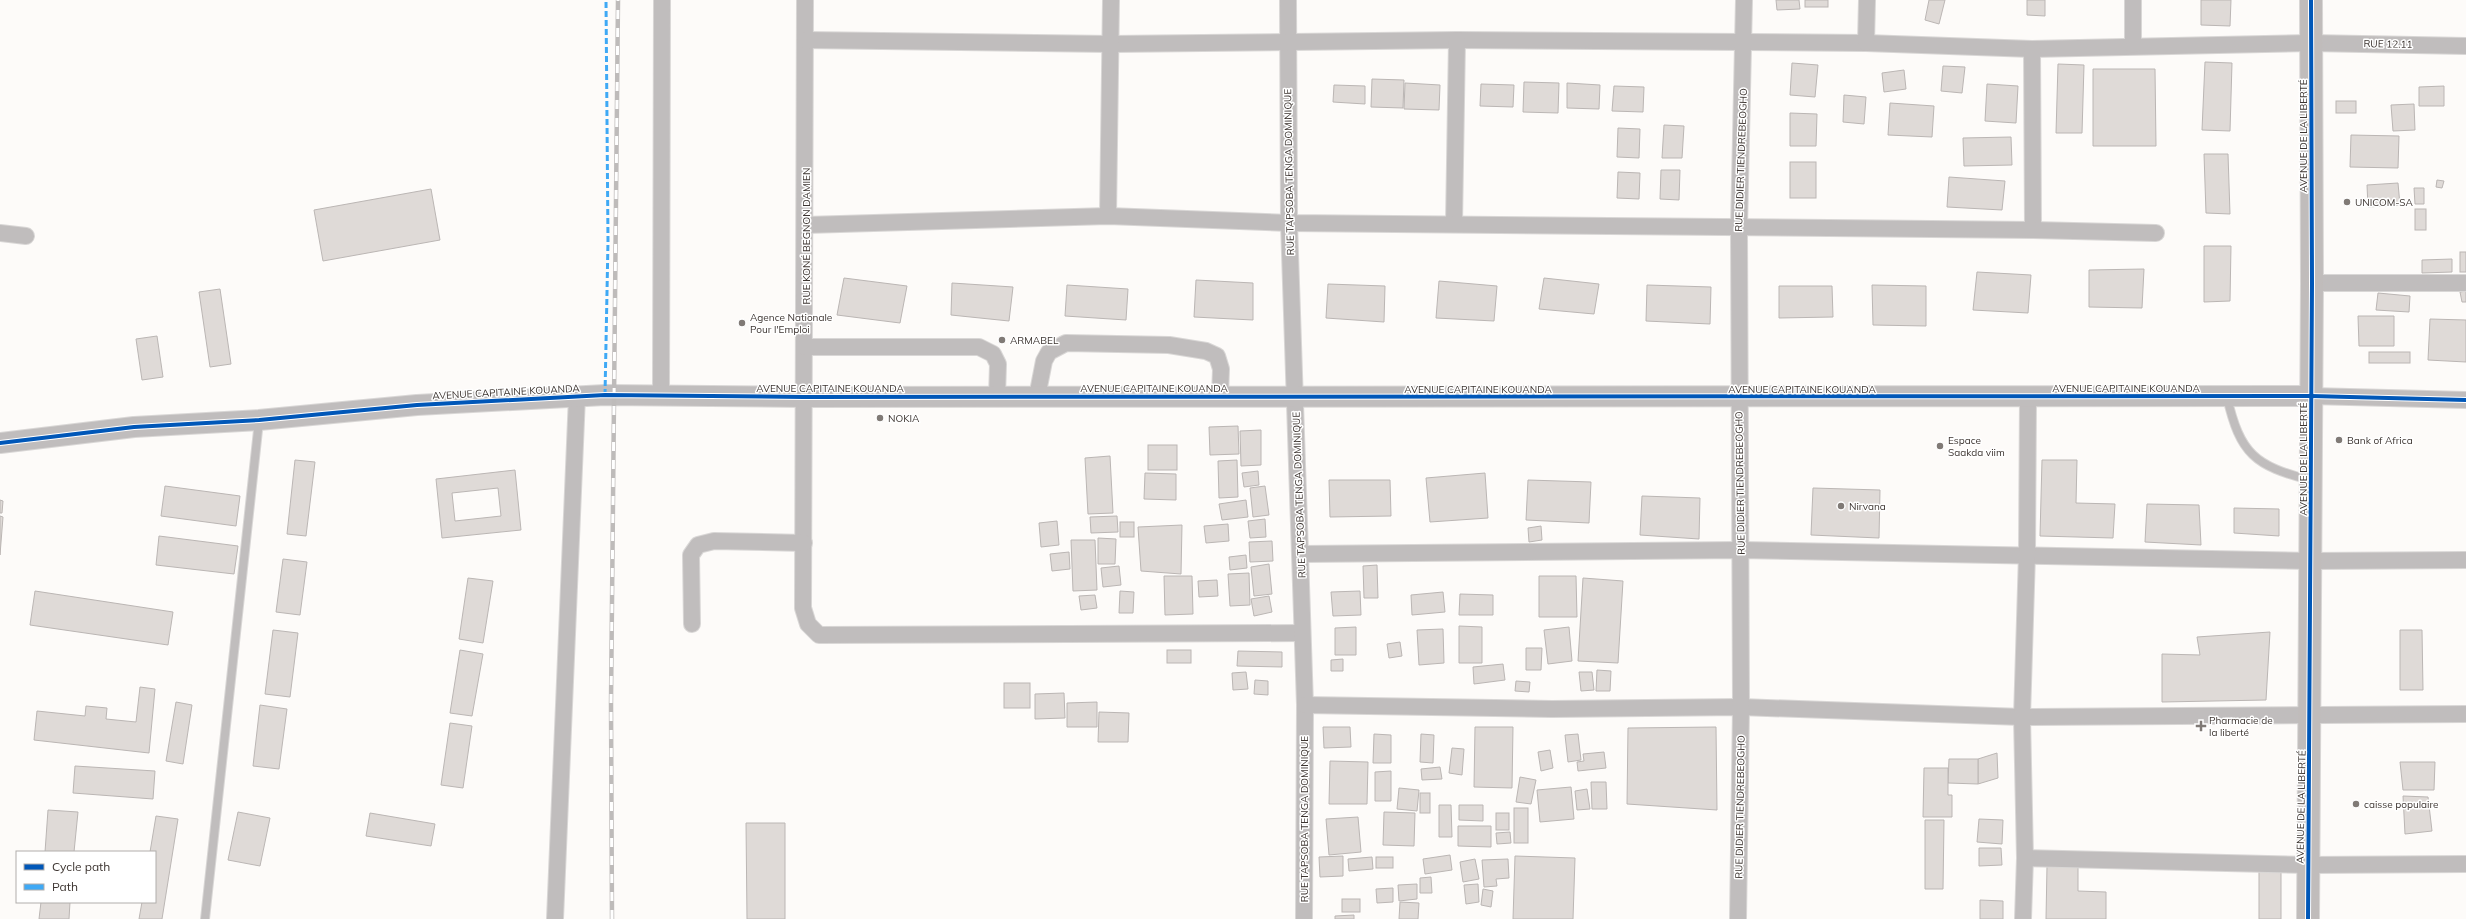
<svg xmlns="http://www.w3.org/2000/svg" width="2466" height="919" viewBox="0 0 2466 919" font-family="Mulish,sans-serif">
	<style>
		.building { fill: #dfdad7; stroke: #bbb6b4; fill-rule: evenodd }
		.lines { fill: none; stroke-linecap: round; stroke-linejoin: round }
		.service-casing { stroke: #d9d7d6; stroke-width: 10 }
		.minor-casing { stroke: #d9d7d6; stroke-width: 18 }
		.tertiary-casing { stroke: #d9d7d6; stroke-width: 22 }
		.secondary-casing { stroke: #d9d7d6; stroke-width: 24 }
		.service { stroke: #c0bdbd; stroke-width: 8 }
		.minor { stroke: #c0bdbd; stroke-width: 16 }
		.tertiary { stroke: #c0bdbd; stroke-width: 20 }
		.secondary { stroke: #c0bcbb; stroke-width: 22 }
		.rail-casing { stroke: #bebbba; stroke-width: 4.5 }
		.rail { stroke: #fff; stroke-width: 3; stroke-dasharray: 9; stroke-linecap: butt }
		.quiet { stroke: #3fa9f5; stroke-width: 3; stroke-dasharray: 6 3; stroke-linecap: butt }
		.cycleway-casing { stroke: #fff; stroke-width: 6 }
		.cycleway { stroke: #0057b8; stroke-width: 4 }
		.poi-dot { fill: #807a76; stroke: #fff; stroke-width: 1.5 }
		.labels { text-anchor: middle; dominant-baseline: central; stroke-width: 3; stroke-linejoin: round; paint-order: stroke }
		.street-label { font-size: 10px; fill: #3c3430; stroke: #fff }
		.poi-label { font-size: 10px; fill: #3c3430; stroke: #fff; text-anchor: start }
	</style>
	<rect width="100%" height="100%" fill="#fdfbf9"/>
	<g class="building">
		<path d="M1776 0H1799L1800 9 1777 10Z"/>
		<rect x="1805" y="0" width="23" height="7"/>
		<path d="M1929 0H1945L1939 24 1925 20Z"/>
		<path d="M2027 0H2045V16L2027 15Z"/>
		<path d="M2201 0H2231L2230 26 2201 25Z"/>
		<path d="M2205 62 2232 63 2230 131 2202 130Z"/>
		<path d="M1792 63 1818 65 1815 97 1790 95Z"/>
		<path d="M2058 64 2084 65 2082 133H2056Z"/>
		<path d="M1943 66 1965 67 1962 93 1941 91Z"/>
		<path d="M2093 69H2155L2156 146H2093Z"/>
		<path d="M1904 70 1906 89 1884 92 1882 73Z"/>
		<path d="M1372 79 1404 80 1403 108 1371 107Z"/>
		<path d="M1524 82 1559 83 1558 113 1523 112Z"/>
		<path d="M1405 83 1440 85 1439 110 1404 109Z"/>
		<path d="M1567 83 1600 85 1599 109 1567 108Z"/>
		<path d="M1481 84 1514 85 1513 107 1480 106Z"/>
		<path d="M1987 84 2018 86 2016 123 1985 121Z"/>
		<path d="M1334 85 1365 86V104L1333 102Z"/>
		<path d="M1614 86 1644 87 1643 112 1612 111Z"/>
		<path d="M2444 86V106H2419V87Z"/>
		<path d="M1844 95 1866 97 1864 124 1843 122Z"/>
		<rect x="2336" y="101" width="20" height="12"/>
		<path d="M1890 103 1934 106 1932 137 1888 135Z"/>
		<path d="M2414 104 2415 130 2393 131 2391 105Z"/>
		<path d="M1790 113 1817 114 1816 146H1790Z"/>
		<path d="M1664 125 1684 126 1682 158H1662Z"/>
		<path d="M1618 128 1640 129 1639 158 1617 157Z"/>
		<path d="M2351 135 2399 136 2398 168 2350 167Z"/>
		<path d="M2011 137 2012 165 1964 166 1963 138Z"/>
		<path d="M2204 154H2228L2230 214 2206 213Z"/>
		<rect x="1790" y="162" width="26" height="36"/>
		<path d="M1661 170H1680L1679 200 1660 199Z"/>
		<path d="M1618 172 1640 173 1639 199 1617 198Z"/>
		<path d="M1949 177 2005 181 2002 210 1947 207Z"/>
		<path d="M2437 180 2444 181 2442 188 2436 187Z"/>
		<path d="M2398 183 2400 205 2368 207 2367 185Z"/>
		<path d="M2414 188H2424V204H2415Z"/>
		<path d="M431 189 440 240 323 261 314 210Z"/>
		<rect x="2415" y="209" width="11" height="21"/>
		<path d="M2204 246H2231L2230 301 2204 302Z"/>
		<rect x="2460" y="252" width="6" height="20"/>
		<path d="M2452 259V272L2422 273V260Z"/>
		<path d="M2144 269 2142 308 2089 307V270Z"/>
		<path d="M1977 272 2031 275 2028 313 1973 310Z"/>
		<path d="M844 278 907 286 900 323 837 315Z"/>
		<path d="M1544 278 1599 284 1594 314 1539 309Z"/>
		<path d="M1196 280 1253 283V320L1194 317Z"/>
		<path d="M1439 281 1497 286 1494 321 1436 318Z"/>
		<path d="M952 283 1013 287 1009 321 951 315Z"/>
		<path d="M1328 284 1385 286 1384 322 1326 318Z"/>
		<path d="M1067 285 1128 289 1126 320 1065 316Z"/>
		<path d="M1647 285 1711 287 1710 324 1646 321Z"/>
		<path d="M1872 285 1926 286V326L1873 325Z"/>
		<path d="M1779 286H1832L1833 317 1779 318Z"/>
		<path d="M220 289 231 364 210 367 199 292Z"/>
		<path d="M2466 291V302H2462L2460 292Z"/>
		<path d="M2378 293 2410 296 2409 312 2376 310Z"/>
		<path d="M2358 316H2394V346H2359Z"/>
		<path d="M2430 319 2466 320V362L2428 360Z"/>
		<path d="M157 336 163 377 142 380 136 339Z"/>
		<rect x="2369" y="352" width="41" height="11"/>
		<path d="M1238 426 1239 454 1210 455 1209 427Z"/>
		<path d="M1261 430V465L1241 466 1240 431Z"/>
		<rect x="1148" y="445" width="29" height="25"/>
		<path d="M1110 456 1113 513 1088 514 1085 458Z"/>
		<path d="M295 460 315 462 306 536 287 534Z"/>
		<path d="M1237 460 1238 497 1219 498 1218 461Z"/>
		<path d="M2042 460H2077L2076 503 2115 504 2113 538 2040 536Z"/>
		<path d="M515 470 521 530 442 538 436 479ZM498 488 501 516 455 521 452 493Z"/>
		<path d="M1258 471 1259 485 1244 487 1242 473Z"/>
		<path d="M1145 473 1176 474V500L1144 499Z"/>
		<path d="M1485 473 1488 518 1430 522 1426 478Z"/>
		<path d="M1329 480H1390L1391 516 1330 517Z"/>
		<path d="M1528 480 1591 482 1589 523 1526 520Z"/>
		<path d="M165 486 240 496 236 526 161 516Z"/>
		<path d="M1265 486 1269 515 1253 517 1250 488Z"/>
		<path d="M1813 488 1880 490 1879 538 1811 535Z"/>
		<path d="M1642 496 1700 498 1699 539 1640 535Z"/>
		<path d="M0 500 3 501 2 513H0Z"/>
		<path d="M1246 500 1248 517 1222 520 1219 504Z"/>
		<path d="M2147 504 2199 505 2201 545 2145 542Z"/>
		<path d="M2234 508 2279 509V536L2234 533Z"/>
		<path d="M0 516 3 517 0 555Z"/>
		<path d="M1117 516 1118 532 1091 533 1090 517Z"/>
		<path d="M1265 519 1266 537 1250 538 1248 521Z"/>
		<path d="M1057 521 1059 545 1041 547 1039 523Z"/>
		<rect x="1120" y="522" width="14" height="15"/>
		<path d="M1228 524 1229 541 1206 543 1204 526Z"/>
		<path d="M1182 525 1181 574 1141 571 1138 527Z"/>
		<path d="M1541 526 1542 540 1529 542 1528 528Z"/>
		<path d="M159 536 238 546 234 574 156 565Z"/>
		<path d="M1098 538 1116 539 1115 564H1098Z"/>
		<path d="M1071 540H1095L1097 590 1073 591Z"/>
		<path d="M1272 541 1273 561 1250 562 1249 542Z"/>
		<path d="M1069 552 1070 569 1052 571 1050 554Z"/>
		<path d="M1246 555 1247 568 1230 570 1229 557Z"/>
		<path d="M283 559 307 562 300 615 276 612Z"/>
		<path d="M1269 564 1272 594 1254 596 1251 567Z"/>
		<path d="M1377 565 1378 598H1364L1363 566Z"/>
		<path d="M1119 566 1121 585 1103 587 1101 568Z"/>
		<path d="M1249 573 1250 605 1230 606 1228 574Z"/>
		<path d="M1164 576H1192L1193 614 1165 615Z"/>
		<path d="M1539 576H1576L1577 617H1539Z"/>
		<path d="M468 578 493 581 483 643 459 639Z"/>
		<path d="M1583 578 1623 581 1618 663 1578 661Z"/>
		<path d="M1217 580 1218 596 1199 597 1198 581Z"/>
		<path d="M35 591 173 612 168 645 30 625Z"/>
		<path d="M1120 591 1134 592 1133 613H1119Z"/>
		<path d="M1360 591 1361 615 1333 616 1331 592Z"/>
		<path d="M1443 592 1445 612 1412 615 1411 595Z"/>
		<path d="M1460 594 1493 595V615H1459Z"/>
		<path d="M1095 595 1097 608 1081 610 1079 596Z"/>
		<path d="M1269 596 1272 612 1254 616 1251 599Z"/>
		<path d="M1459 626 1482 627V663H1459Z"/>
		<path d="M1356 627V655H1335V628Z"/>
		<path d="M1569 627 1572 661 1548 664 1544 630Z"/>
		<path d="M1443 629 1444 663 1419 665 1417 630Z"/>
		<path d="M273 630 298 633 290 697 265 694Z"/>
		<path d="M2400 630H2422L2423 690H2400Z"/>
		<path d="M2270 632 2266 700 2162 702V654L2200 655 2197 637Z"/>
		<path d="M1400 642 1402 656 1389 658 1387 644Z"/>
		<path d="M1526 648H1542L1541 670H1526Z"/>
		<path d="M460 650 483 654 472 716 450 713Z"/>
		<rect x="1167" y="650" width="24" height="13"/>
		<path d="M1238 651 1282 652V667L1237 666Z"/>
		<path d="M1343 659V671H1331V660Z"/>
		<path d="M1503 664 1505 680 1474 684 1473 667Z"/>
		<path d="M1597 670 1611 671 1610 691H1596Z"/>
		<path d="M1246 672 1248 689 1233 690 1232 673Z"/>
		<path d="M1579 672H1592L1594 690 1581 691Z"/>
		<path d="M1255 680 1268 681V695L1254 694Z"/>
		<path d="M1516 681 1530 682 1529 692 1515 691Z"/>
		<rect x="1004" y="683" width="26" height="25"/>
		<path d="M140 687 155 689 149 753 34 740 37 711 85 716 86 706 107 708 106 719 136 722Z"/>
		<path d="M1064 693 1065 718 1035 719V694Z"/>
		<path d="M176 702 192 705 183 764 166 761Z"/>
		<path d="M1097 702V727H1067V703Z"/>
		<path d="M260 705 287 709 279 769 253 766Z"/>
		<path d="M1099 712 1129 713 1128 742H1098Z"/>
		<path d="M450 723 472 726 463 788 441 785Z"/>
		<path d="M1323 727H1350L1351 747 1324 748Z"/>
		<path d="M1475 727H1513L1512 788 1474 787Z"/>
		<path d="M1716 727 1717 810 1627 804 1628 728Z"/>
		<path d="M1374 734 1391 735V763H1373Z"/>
		<path d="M1421 734 1434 735 1433 763 1420 762Z"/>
		<path d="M1578 734 1581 760 1568 762 1565 735Z"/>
		<path d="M1452 748 1464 749 1462 775 1449 773Z"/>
		<path d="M1550 750 1553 768 1541 771 1538 752Z"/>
		<path d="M1604 752 1606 768 1578 771 1577 762 1584 761 1583 754Z"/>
		<path d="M1997 753 1998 778 1978 784V759Z"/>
		<path d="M1949 759H1978V784L1948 783Z"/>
		<path d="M1330 761 1368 762 1367 804H1329Z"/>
		<path d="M2400 762H2435L2434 790H2403Z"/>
		<path d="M75 766 155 771 153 799 73 793Z"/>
		<path d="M1440 767 1442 779 1422 780 1421 769Z"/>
		<path d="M1924 768H1948V795H1952V817H1923Z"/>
		<path d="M1391 771V801H1375V772Z"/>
		<path d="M1520 777 1536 780 1531 804 1516 802Z"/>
		<path d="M1591 782H1606L1607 809H1592Z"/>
		<path d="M1571 787 1574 819 1540 822 1537 790Z"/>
		<path d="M1399 788 1419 790 1417 811 1397 809Z"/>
		<path d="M1587 789 1590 809 1577 810 1575 791Z"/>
		<rect x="1420" y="793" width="10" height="20"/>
		<path d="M2403 796 2428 797 2432 831 2405 834Z"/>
		<path d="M1439 805H1451L1452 837H1439Z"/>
		<path d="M1459 805H1483V821L1459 820Z"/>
		<rect x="1514" y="808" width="14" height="35"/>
		<path d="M48 810 78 812 74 852H45Z"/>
		<path d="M238 812 270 818 260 866 228 860Z"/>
		<path d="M1384 812 1415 813 1414 846 1383 845Z"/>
		<path d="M370 813 435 824 431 846 366 836Z"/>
		<rect x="1496" y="813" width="13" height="17"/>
		<path d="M156 816 178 819 162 919H139L142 902H155V852H150Z"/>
		<path d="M1358 817 1361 852 1329 855 1326 819Z"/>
		<path d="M1979 819 2003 820 2002 844 1977 842Z"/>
		<path d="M1925 820H1944L1943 889H1925Z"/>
		<path d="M746 823H785V919H747Z"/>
		<path d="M1458 826H1491V847L1458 846Z"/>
		<path d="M1510 832 1511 843 1497 844 1496 833Z"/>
		<path d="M1979 848H2001L2002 865 1979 866Z"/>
		<path d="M1450 855 1452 870 1425 874 1423 859Z"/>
		<path d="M1343 856V876L1320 877 1319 857Z"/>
		<path d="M1515 856 1575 858 1573 919H1513Z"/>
		<path d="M1372 857 1373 869 1349 871 1348 859Z"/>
		<rect x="1376" y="857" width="17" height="11"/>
		<path d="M1475 859 1479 879 1463 882 1460 862Z"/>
		<path d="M1508 859 1509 878 1496 879 1497 886 1484 887 1482 860Z"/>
		<path d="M2047 866H2078V891L2106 892V919H2046Z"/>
		<rect x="2259" y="870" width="22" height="49"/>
		<path d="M1431 877 1432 893H1420V878Z"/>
		<path d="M1417 884V899L1399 901 1398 885Z"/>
		<path d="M1478 884 1479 902 1466 904 1464 885Z"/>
		<path d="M1393 888V902L1377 903 1376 889Z"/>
		<path d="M1483 889 1493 891 1491 907 1481 905Z"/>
		<rect x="1342" y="899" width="18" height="13"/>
		<path d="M1980 900 2003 901V919H1980Z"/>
		<path d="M41 902H70L69 919H39Z"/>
		<path d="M1400 902 1419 903 1418 919H1399Z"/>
		<path d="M1354 915V919H1335V916Z"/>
	</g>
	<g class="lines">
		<defs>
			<g id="service">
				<path d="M2227 397C2240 454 2255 466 2310 480"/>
				<path d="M205 919 259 421"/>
			</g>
			<g id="minor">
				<path d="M805 0 803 608 808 624 819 635 1302 633"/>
				<path d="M1288 0 1289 223 1305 705 1304 919"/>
				<path d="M805 40 1111 44 1457 40 1744 42 1866 43 2032 49 2311 43 2466 46"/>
				<path d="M1866 43 1867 0"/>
				<path d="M2133 45V0"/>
				<path d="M2032 49 2033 230"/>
				<path d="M1108 216 1111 0"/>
				<path d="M1454 224 1457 40"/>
				<path d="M806 225 1108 216 1289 223 2033 230 2156 233"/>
				<path d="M0 233 26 236"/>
				<path d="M2312 283H2466"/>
				<path d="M805 347H979L993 354 998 364 997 397"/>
				<path d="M661 394 662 0"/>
				<path d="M2311 396 2466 400"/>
				<path d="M1037 397 1044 361 1049 352 1066 343 1169 345 1206 351 1217 356 1221 369 1220 396"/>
				<path d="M1301 554 1741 550 2310 561 2466 560"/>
				<path d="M692 624 691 555 698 545 714 541 804 543"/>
				<path d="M1305 705 1552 709 1741 707 2022 717 2466 714"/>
				<path d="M2025 858 2308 865 2466 864"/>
				<path d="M555 919 577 396"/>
				<path d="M1738 919 1741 707 1739 228 1744 0"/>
				<path d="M2023 919 2025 858 2022 717 2027 554 2028 396"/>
			</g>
			<path id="tertiary" d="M0 443 134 427 259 420 417 405 605 395 804 397 2311 396"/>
			<path id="secondary" d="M2308 919 2312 283 2311 0"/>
		</defs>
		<use href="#service" class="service-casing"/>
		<use href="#minor" class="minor-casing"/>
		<use href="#tertiary" class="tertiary-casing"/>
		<use href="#secondary" class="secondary-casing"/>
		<use href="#service" class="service"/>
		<use href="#minor" class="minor"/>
		<use href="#tertiary" class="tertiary"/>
		<use href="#secondary" class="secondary"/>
		<defs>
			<path id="rail" d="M612 919 611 703 618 0"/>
		</defs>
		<use href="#rail" class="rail-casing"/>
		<use href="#rail" class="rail"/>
		<path class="quiet" d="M605 395 608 241 606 0"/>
		<defs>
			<g id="cycleway">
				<path d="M0 443 134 427 259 420 417 405 605 395 804 397 2311 396 2466 400"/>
				<path d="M2308 919 2312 283 2311 0"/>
			</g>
		</defs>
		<use href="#cycleway" class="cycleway-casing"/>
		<use href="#cycleway" class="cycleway"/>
	</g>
	<g class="poi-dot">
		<circle cx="2347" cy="202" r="4"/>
		<circle cx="742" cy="323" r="4"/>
		<circle cx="1002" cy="340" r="4"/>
		<circle cx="880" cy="418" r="4"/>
		<circle cx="2339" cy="440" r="4"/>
		<circle cx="1940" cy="446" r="4"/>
		<circle cx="1841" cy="506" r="4"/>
		<path d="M2199 720h4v4h4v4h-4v4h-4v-4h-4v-4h4z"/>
		<circle cx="2356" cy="804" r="4"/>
	</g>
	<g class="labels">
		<g class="street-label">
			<text transform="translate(2388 44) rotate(1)">RUE 12.11</text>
			<text transform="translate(2303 136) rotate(-90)">AVENUE DE LA LIBERTÉ</text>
			<text transform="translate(1741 160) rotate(-88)">RUE DIDIER TIENDREBEOGHO</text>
			<text transform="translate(1289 172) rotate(-91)">RUE TAPSOBA TENGA DOMINIQUE</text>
			<text transform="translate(806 236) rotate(-90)">RUE KONÉ BEGNON DAMIEN</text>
			<text x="830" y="388">AVENUE CAPITAINE KOUANDA</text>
			<text x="1154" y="388">AVENUE CAPITAINE KOUANDA</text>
			<text x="2126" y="388">AVENUE CAPITAINE KOUANDA</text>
			<text x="1478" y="389">AVENUE CAPITAINE KOUANDA</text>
			<text x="1802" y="389">AVENUE CAPITAINE KOUANDA</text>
			<text transform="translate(506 392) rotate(-3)">AVENUE CAPITAINE KOUANDA</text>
			<text transform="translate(2303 459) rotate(-90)">AVENUE DE LA LIBERTÉ</text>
			<text transform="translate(1740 483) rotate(-91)">RUE DIDIER TIENDREBEOGHO</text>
			<text transform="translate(1299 495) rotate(-92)">RUE TAPSOBA TENGA DOMINIQUE</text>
			<text transform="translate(1740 807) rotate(-89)">RUE DIDIER TIENDREBEOGHO</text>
			<text transform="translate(2301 807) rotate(-89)">AVENUE DE LA LIBERTÉ</text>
			<text transform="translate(1304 819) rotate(-90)">RUE TAPSOBA TENGA DOMINIQUE</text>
		</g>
		<g class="poi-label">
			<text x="2355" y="202">UNICOM-SA</text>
			<text x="750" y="317">Agence Nationale<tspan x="750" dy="12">Pour l'Emploi</tspan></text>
			<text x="1010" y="340">ARMABEL</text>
			<text x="888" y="418">NOKIA</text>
			<text x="1948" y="440">Espace<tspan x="1948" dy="12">Saakda viim</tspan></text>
			<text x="2347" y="440">Bank of Africa</text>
			<text x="1849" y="506">Nirvana</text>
			<text x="2209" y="720">Pharmacie de<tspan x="2209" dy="12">la liberté</tspan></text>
			<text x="2364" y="804">caisse populaire</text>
		</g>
	</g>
	<rect x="16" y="851" width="140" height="52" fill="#ffffff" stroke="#b1aeac"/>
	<rect x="24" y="864" width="20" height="6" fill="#0057b8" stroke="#b1aeac"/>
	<text x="52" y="871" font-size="12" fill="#3c3430">Cycle path</text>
	<rect x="24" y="884" width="20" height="6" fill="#3fa9f5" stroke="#b1aeac"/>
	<text x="52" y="891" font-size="12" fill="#3c3430">Path</text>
</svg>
